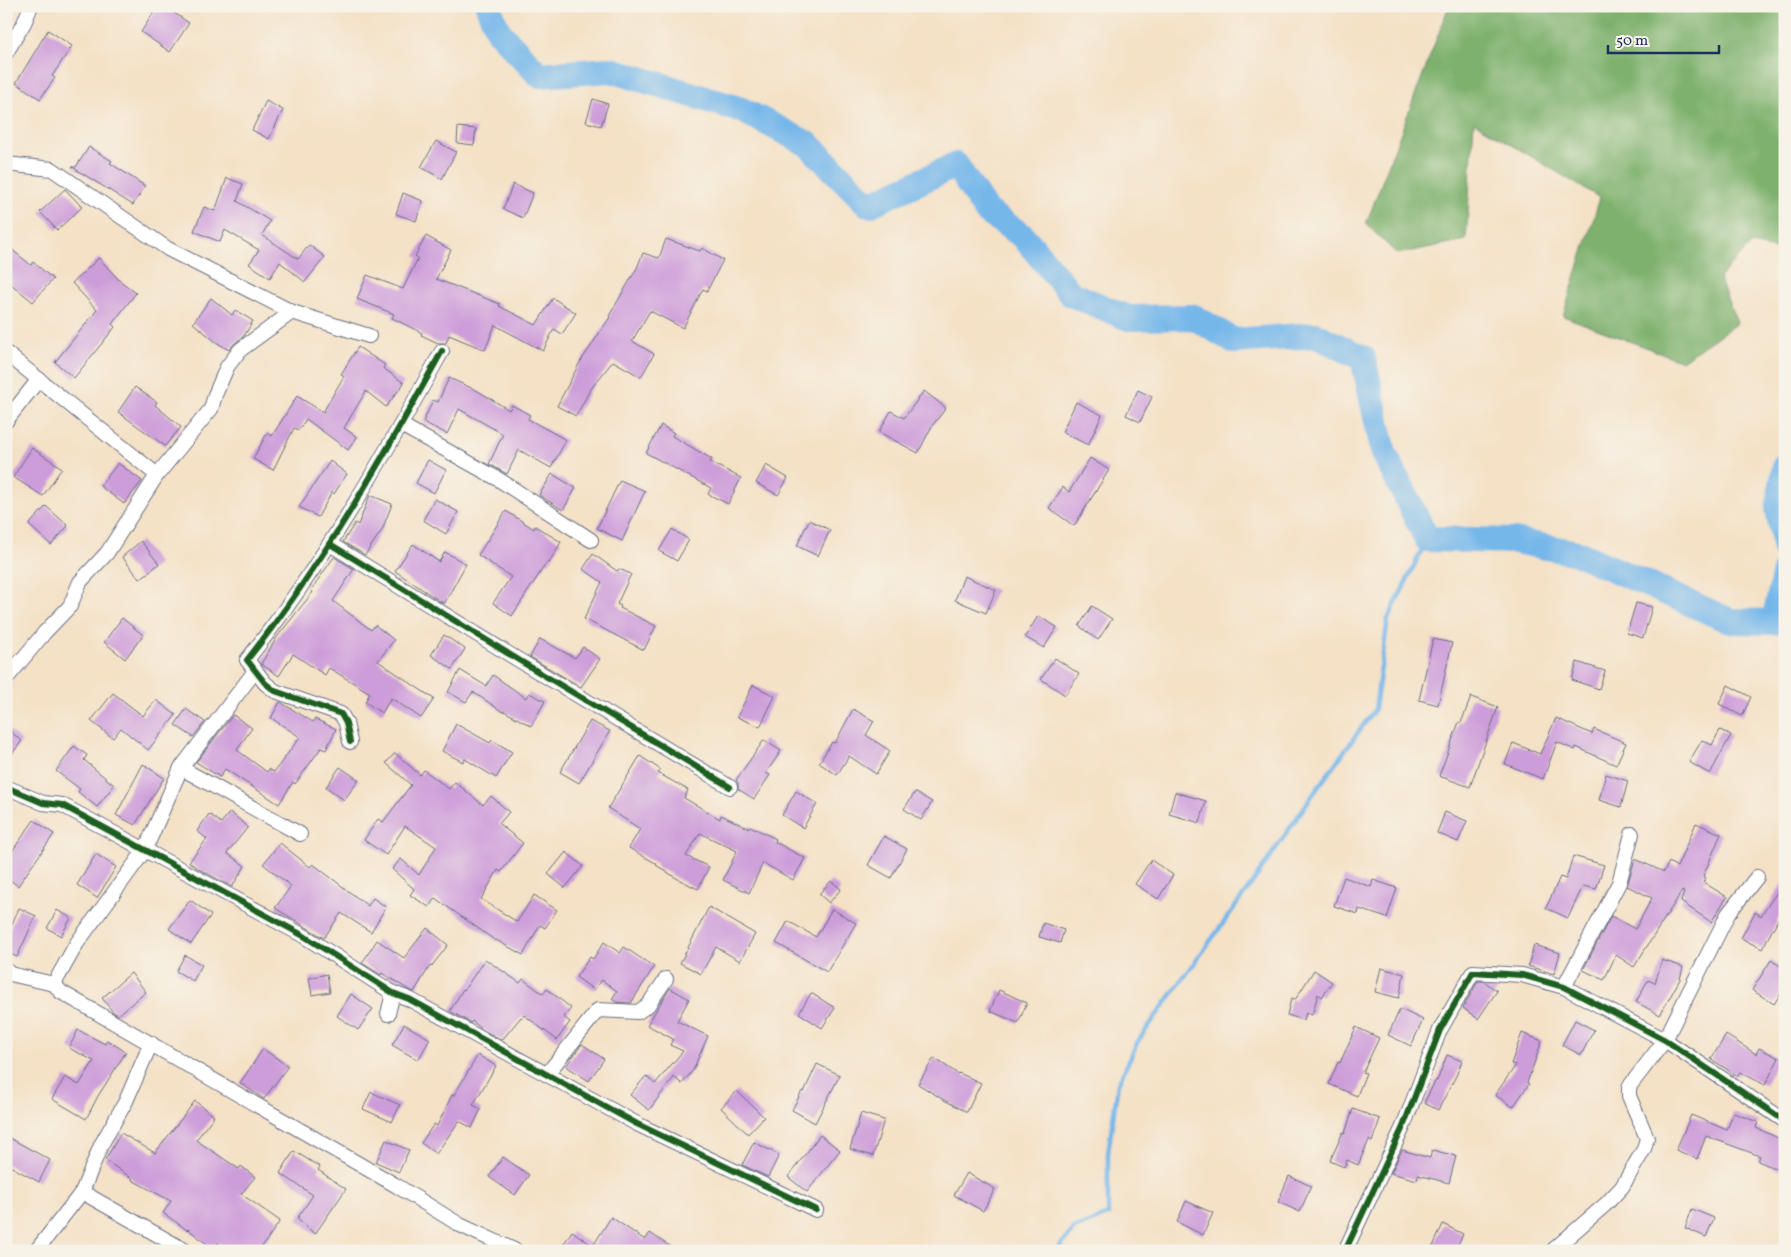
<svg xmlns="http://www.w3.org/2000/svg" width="1791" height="1257" viewBox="0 0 1791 1257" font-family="Vollkorn,serif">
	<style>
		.forest { fill: #7eb16d; stroke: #4c7066 }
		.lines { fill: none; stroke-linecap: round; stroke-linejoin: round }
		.stream { stroke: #76b7ea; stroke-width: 4.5 }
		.river { stroke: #76b7ea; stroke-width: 26 }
		.building { fill: #cd9dda }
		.minor-casing { stroke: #676d82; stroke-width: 16 }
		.minor { stroke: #fff; stroke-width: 14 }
		.cycleway-casing { stroke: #f7f3e8; stroke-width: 9 }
		.cycleway { stroke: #1b5e20; stroke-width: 6 }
	</style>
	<rect width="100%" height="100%" fill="#f7f3e8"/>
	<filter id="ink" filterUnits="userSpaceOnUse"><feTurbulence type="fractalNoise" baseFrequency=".02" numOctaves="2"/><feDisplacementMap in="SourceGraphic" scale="10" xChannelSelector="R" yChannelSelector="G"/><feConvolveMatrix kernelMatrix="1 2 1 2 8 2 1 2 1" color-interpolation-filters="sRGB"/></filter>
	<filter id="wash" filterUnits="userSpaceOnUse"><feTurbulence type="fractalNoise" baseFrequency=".0096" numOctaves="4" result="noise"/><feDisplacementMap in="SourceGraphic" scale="20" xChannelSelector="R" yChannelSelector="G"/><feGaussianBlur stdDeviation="1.12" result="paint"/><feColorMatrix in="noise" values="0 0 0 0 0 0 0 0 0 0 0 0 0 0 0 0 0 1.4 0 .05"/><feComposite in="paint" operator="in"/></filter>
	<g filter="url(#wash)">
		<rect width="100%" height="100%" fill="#f4e1c6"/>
		<path class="forest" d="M1449 6H1785V274L1779 250 1751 244 1719 278 1737 323 1682 361 1563 316 1600 198 1474 122 1466 240 1397 254 1366 224Z"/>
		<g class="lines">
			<path class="stream" d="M1056 1251 1074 1229 1108 1215V1153L1118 1084 1138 1041 1253 882 1309 800 1375 709 1388 619 1427 539"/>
			<g class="river">
				<path d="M488 6 498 31 539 75 611 70 742 110 808 144 869 205 956 165 986 211 1023 236 1071 294 1128 318 1194 317 1234 341 1315 335 1363 358 1384 453 1427 539 1515 541 1577 553 1730 621 1774 622 1785 572"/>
				<path d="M1785 466 1778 508 1785 549"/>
			</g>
		</g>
		<g id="blocks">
			<g class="building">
				<path d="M158 6H164L189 23 170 52 141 32Z"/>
				<path d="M48 30 72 46 52 76 55 78 40 99 16 83Z"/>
				<path d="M593 99 608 104 601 126 586 122Z"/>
				<path d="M266 101 283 110 269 139 252 130Z"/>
				<path d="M458 127 476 129 474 145 457 143Z"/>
				<path d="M436 141 456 152 442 179 421 167Z"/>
				<path d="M89 147 112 161 110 163 145 186 133 205 72 167H76Z"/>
				<path d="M227 178 243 184 237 201 270 221 262 235 298 259 309 245 325 257 305 282 280 262 270 278 249 264 259 250 225 230 220 242 194 231 204 207 215 211Z"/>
				<path d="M513 184 533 193 523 218 503 209Z"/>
				<path d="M65 189 82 207 57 230 40 212Z"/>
				<path d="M403 193 423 201 416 221 396 214Z"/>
				<path d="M426 236 451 250 436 279 500 304 499 306 536 325 553 298 576 313 562 334 554 329 543 351 495 325 485 350 449 335 446 343H438L421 335 422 333 392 318 394 314 357 299 367 275 403 289 418 258 415 256Z"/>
				<path d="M666 239 700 251 702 248 723 260 707 291 703 289 683 328 650 311 632 341 654 354 641 377 613 361 590 390 576 416 557 406 579 364 610 317 609 316 637 268 643 253 659 258Z"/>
				<path d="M6 245 31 265 33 262 53 279 33 302 6 280Z"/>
				<path d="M99 258 119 280 136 293 112 324 115 327 74 378 55 362 97 310 72 283Z"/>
				<path d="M211 298 232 315 235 310 253 321 244 336 235 343 229 350 216 342 193 323Z"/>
				<path d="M358 347 385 365 383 368 404 383 386 407 366 391 344 428 357 437 348 450 306 419 299 430 294 428 273 470 253 459 267 433 272 436 297 396 323 412 344 376 341 374Z"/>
				<path d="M449 378 478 391 509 410 512 405 530 415 528 419 566 440 551 468 519 450 507 474 489 464 503 434 459 409 447 434 423 422 433 400 438 402Z"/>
				<path d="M135 387 157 402 155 405 181 427 165 446 118 412Z"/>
				<path d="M1138 390 1152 397 1140 422 1126 415Z"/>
				<path d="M924 391 946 408 932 426 918 453 879 432 891 411 904 418Z"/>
				<path d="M1076 402 1102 415 1088 445 1062 432Z"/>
				<path d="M661 425 674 433 672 436 712 459 710 462 741 478 728 504 708 494 711 488 646 453Z"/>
				<path d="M32 448 62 468 43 496 13 477Z"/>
				<path d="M1090 458 1109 470 1074 526 1049 508 1063 487 1069 492Z"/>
				<path d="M428 460 446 470 434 493 416 483Z"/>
				<path d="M330 461 347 474 334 494 332 492 318 517 299 507Z"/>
				<path d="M118 463 142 481 124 504 100 486Z"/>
				<path d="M766 465 788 478 778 495 756 483Z"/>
				<path d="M552 474 576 488 563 510 539 495Z"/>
				<path d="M620 480 645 491 622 541 597 528Z"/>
				<path d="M370 495 392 504 382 530 365 555 343 542 355 523 358 525Z"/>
				<path d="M435 499 458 512 446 534 423 520Z"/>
				<path d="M46 506 68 526 51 545 29 525Z"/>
				<path d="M506 511 534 529 535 526 561 542 549 563 547 562 512 616 493 603 511 577 478 555Z"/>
				<path d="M809 520 830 530 818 556 797 546Z"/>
				<path d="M672 529 689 540 677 561 659 551Z"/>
				<path d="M141 541 159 564 140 579 122 557Z"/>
				<path d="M413 544 439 562 445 552 466 564 444 604 395 571Z"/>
				<path d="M593 554 617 571 619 569 631 574 617 604 621 606 620 608 656 626 644 650 584 619 602 582 583 569Z"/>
				<path d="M334 557 354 569 333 601 371 630 375 625 394 640 378 661 434 699 421 718 391 698 382 713 365 702 370 693 329 668 325 675 293 654 279 676 261 664 277 637 313 592 311 590Z"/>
				<path d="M964 576 996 590 986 613 955 600Z"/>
				<path d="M1636 603 1652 607 1643 638 1627 633Z"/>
				<path d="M1092 606 1112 619 1098 640 1079 626Z"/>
				<path d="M1038 616 1057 627 1044 648 1025 637Z"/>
				<path d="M122 618 143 635 125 659 104 642Z"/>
				<path d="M444 635 465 649 452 669 431 655Z"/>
				<path d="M540 639 575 658 583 647 600 659 581 687 530 657Z"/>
				<path d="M1433 639 1452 643 1438 705 1419 700Z"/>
				<path d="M1055 658 1079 674 1065 695 1041 679Z"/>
				<path d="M1577 662 1605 671 1599 689 1572 680Z"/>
				<path d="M460 670 486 686 493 675 526 698 529 693 545 701 531 726 504 711 503 712 473 692 466 702 448 692Z"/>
				<path d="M753 685 775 696 760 727 737 717Z"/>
				<path d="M1728 685 1751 697 1742 716 1719 704Z"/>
				<path d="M113 693 143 716 156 700 176 715 148 750 121 728 113 738 91 721Z"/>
				<path d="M1471 697 1498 707 1470 787 1439 776 1459 722 1461 723Z"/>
				<path d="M280 702 313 722 315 719 336 729 326 750 321 748 295 784 293 782 279 804 225 769 220 777 196 762 233 715 252 728 237 750 267 772 269 769 274 772 300 737 271 718Z"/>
				<path d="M186 709 205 722 193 737 175 725Z"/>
				<path d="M853 709 874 721 866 735 890 751 876 774 849 756 837 775 819 763 832 742 835 743Z"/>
				<path d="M1556 718 1592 734 1594 729 1626 743 1616 765 1576 747 1575 750 1557 742 1543 779 1505 764 1513 743 1540 754Z"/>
				<path d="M590 721 610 731 579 783 560 772Z"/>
				<path d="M456 724 490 743 492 740 512 752 496 778 465 759 463 762 442 751Z"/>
				<path d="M6 728 22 741 6 761Z"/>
				<path d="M1720 730 1731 735 1710 774 1689 762 1702 740 1712 745Z"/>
				<path d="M764 740 781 751 766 773 770 775 754 799 738 789V783L736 780Z"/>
				<path d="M74 746 87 755 84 760 114 785 97 807 78 792 80 789 56 771Z"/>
				<path d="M395 753 420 775 424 770 449 789 455 782 483 805 491 796 509 812 499 824 523 843 501 872 498 870 481 899 517 922 534 895 557 910 545 928 540 925 523 955 496 940V941L435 898 429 907 410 895 414 889 392 869 401 859 419 875 436 847 405 826 386 855 364 840 378 819 383 822 411 785 386 763Z"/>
				<path d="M640 756 661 770 658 773 688 790 684 798 720 819 721 815 748 828 750 826 776 839 775 842 805 858 793 880 763 863 749 893 723 880 737 851 700 833 686 856 709 867 698 889 678 879 656 865 657 864 629 848 640 829 608 808Z"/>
				<path d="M143 764 164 778 135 825 116 815Z"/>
				<path d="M340 767 359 780 344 800 326 787Z"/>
				<path d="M1606 774 1628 781 1621 807 1599 800Z"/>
				<path d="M796 791 817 804 803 828 782 815Z"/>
				<path d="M915 792 932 802 921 820 904 809Z"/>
				<path d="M1175 792 1206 801 1200 823 1169 814Z"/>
				<path d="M230 812 248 827 227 853 245 866 232 887 197 868 189 862 207 839 197 831 209 814 221 823Z"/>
				<path d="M1445 812 1467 821 1458 842 1437 833Z"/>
				<path d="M34 820 54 834 18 886 6 877V860Z"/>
				<path d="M1696 823 1721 834 1703 876 1706 878 1703 882 1727 897 1711 922 1681 902 1684 892 1682 891 1634 967 1616 955 1604 980 1583 970 1611 916 1635 929 1652 898 1627 886 1635 859 1664 872 1669 862 1677 867Z"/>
				<path d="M884 836 907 849 891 878 868 865Z"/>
				<path d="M280 843 310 867 313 864 368 906 373 898 386 907 371 932 341 913 324 938 275 908 291 886 263 864Z"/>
				<path d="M566 852 583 866 565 888 548 874Z"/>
				<path d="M96 854 116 867 97 898 77 885Z"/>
				<path d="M1573 856 1604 865 1596 889 1583 886 1568 918 1546 908 1560 877 1566 879Z"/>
				<path d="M1151 860 1173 875 1158 899 1135 884Z"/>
				<path d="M1344 877 1371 887 1373 880 1397 888 1387 918 1359 909 1358 914 1334 906Z"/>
				<path d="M1785 880V917L1781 914 1762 949 1741 938 1755 912 1761 916Z"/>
				<path d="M831 881 841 889 829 903 819 894Z"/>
				<path d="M190 900 211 915 191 944 169 929Z"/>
				<path d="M709 907 755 934 740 961 716 947 701 974 680 963Z"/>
				<path d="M19 908 36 916 17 957 6 952V937Z"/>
				<path d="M832 909 856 923 827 972 776 943 788 921 816 937Z"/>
				<path d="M57 910 71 918 61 936 47 928Z"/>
				<path d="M1043 923 1064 930 1060 943 1039 937Z"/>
				<path d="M427 928 448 945 431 967 430 966 414 992 406 988 382 973 381 975 362 963 377 940 404 958Z"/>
				<path d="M604 942 620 953 624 947 654 967 631 1003 616 1002 612 999 617 991 602 980 594 990 576 977 590 957 593 959Z"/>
				<path d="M1534 945 1560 953 1554 974 1528 966Z"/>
				<path d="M185 955 202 965 193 981 176 971Z"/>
				<path d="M485 959 520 983 523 979 543 994 547 989 571 1008 564 1017 570 1022 557 1040 524 1015 522 1018 521 1017 502 1040 483 1030 472 1021 471 1023 450 1011 463 989 464 990Z"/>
				<path d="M1662 960 1683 967 1680 979 1660 1015 1636 1002 1648 980 1655 983Z"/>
				<path d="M1771 960 1785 969V987L1774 1004 1752 990Z"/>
				<path d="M1381 968 1404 974 1399 998 1375 992Z"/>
				<path d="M1314 970 1332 982 1322 997 1318 994 1312 1015 1306 1013 1304 1020 1287 1015 1291 999 1295 1000Z"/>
				<path d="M131 973 146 992 118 1015 113 1012 102 998Z"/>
				<path d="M327 974 330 992 312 995 309 978Z"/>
				<path d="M1478 981H1484L1497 991 1478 1019 1463 1008Z"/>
				<path d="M670 988 689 999 677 1021 708 1036 693 1070 682 1084 674 1077 649 1110 630 1095 646 1076 655 1084 683 1051 670 1045 673 1039 647 1025Z"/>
				<path d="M999 990 1027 1003 1018 1023 990 1011Z"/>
				<path d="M811 993 835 1008 822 1028 799 1013Z"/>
				<path d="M351 994 373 1009 358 1030 337 1016Z"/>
				<path d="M1400 1009 1423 1020 1411 1046 1388 1035Z"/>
				<path d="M1575 1020 1594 1030 1581 1055 1562 1045Z"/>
				<path d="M404 1024 430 1039 418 1060 392 1045Z"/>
				<path d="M1356 1027 1379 1038 1363 1072 1366 1073 1357 1096 1329 1084 1338 1062 1340 1063Z"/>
				<path d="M78 1030 105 1044 107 1040 126 1052 98 1096 86 1119 52 1099 65 1077 79 1085 94 1061 69 1048Z"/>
				<path d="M1522 1033 1542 1041 1527 1083 1529 1084 1513 1107 1495 1095 1516 1065 1511 1064Z"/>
				<path d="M1726 1035 1756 1054 1759 1048 1779 1058 1765 1085 1740 1072 1737 1076 1711 1059Z"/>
				<path d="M582 1044 604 1059 589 1081 566 1066Z"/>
				<path d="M263 1049 288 1066 264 1099 240 1083Z"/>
				<path d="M478 1055 496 1066 473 1105 481 1109 472 1128 459 1121 436 1154 421 1143 434 1124 437 1126 452 1095H454Z"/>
				<path d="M1447 1055 1462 1061 1456 1076 1438 1110 1424 1103 1436 1080 1437 1081Z"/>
				<path d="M934 1058 958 1074 959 1073 981 1083 967 1112 944 1100 918 1084Z"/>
				<path d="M817 1064 840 1075 815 1123 792 1110 802 1091 804 1092Z"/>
				<path d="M737 1091 764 1117 748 1134 721 1108Z"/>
				<path d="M371 1092 400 1105 392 1122 363 1109Z"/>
				<path d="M195 1101 214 1116 196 1140 239 1169 241 1166 255 1177 241 1194 280 1221 259 1251H229L218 1243 213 1249 188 1229 187 1230 163 1213 171 1201 132 1180 133 1179 105 1160 121 1133 155 1153Z"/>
				<path d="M1353 1109 1380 1119 1372 1142 1369 1140 1358 1165 1347 1160 1344 1167 1330 1161 1343 1132 1345 1133Z"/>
				<path d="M861 1113 884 1120 873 1156 850 1149Z"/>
				<path d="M1733 1113 1758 1122 1756 1128 1785 1141V1158L1779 1170 1758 1161 1760 1156 1706 1136 1697 1159 1676 1150 1691 1115 1727 1130Z"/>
				<path d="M820 1135 840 1150 807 1192 788 1177Z"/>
				<path d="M6 1136 50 1160 39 1182 6 1164Z"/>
				<path d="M386 1140 409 1150 399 1172 376 1162Z"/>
				<path d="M754 1142 779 1155 768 1177 742 1165Z"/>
				<path d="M1402 1150 1430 1158 1432 1150 1456 1156 1449 1183 1418 1175 1417 1180 1391 1173Z"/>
				<path d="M294 1151 320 1167 318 1170 346 1189 315 1234 297 1219 313 1195 280 1173Z"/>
				<path d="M503 1157 529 1175 515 1195 489 1177Z"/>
				<path d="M967 1173 995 1189 983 1211 954 1195Z"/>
				<path d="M1289 1176 1311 1186 1300 1212 1278 1202Z"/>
				<path d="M1186 1201 1213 1213 1203 1235 1177 1222Z"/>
				<path d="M1692 1209 1714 1218 1706 1237 1685 1228Z"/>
				<path d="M611 1217 645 1240 650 1233 677 1251H559L572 1231 593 1246Z"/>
				<path d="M1443 1224 1463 1234 1455 1251H1431Z"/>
			</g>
		</g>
	</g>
	<g filter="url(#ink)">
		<use href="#blocks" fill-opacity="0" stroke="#676d82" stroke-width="1"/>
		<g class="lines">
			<defs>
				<g id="minor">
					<path d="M6 53 24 23 31 6"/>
					<path d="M6 164 52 169 168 249 292 312 369 336"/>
					<path d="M6 353 157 475"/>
					<path d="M6 421 39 379"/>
					<path d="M401 425 498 479 591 540"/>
					<path d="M330 544 517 659 730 787"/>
					<path d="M6 679 45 632 70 606 80 582 107 553 157 475 211 409 215 395 227 367 240 350 292 312"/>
					<path d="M350 742 346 723 341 714 275 691 265 683 247 660C323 564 383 458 442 351"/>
					<path d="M181 768 300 834"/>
					<path d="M6 787 43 803 62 805 304 936 393 993 409 999 637 1124 816 1210"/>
					<path d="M6 970 10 974 54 984 61 992 397 1186 460 1225 516 1251"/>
					<path d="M54 984 77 943 145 850 181 768 255 671"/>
					<path d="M1564 987 1619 883 1632 834"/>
					<path d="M388 1014 393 993"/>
					<path d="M547 1074 598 1010 638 1012 648 1005 666 979"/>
					<path d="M82 1192 186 1251"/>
					<path d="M36 1251 82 1192 101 1145 126 1101 151 1043"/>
					<path d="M1345 1251 1403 1127 1440 1030 1473 972 1522 975 1564 987 1665 1040 1785 1121"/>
					<path d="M1552 1251 1606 1204 1622 1187 1644 1149 1647 1138 1629 1096V1087L1665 1040 1728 914 1757 877"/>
				</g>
			</defs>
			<use href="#minor" class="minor-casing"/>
			<use href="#minor" class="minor"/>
			<defs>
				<g id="cycleway">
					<path d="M330 544 517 659 730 787"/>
					<path d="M350 742 346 723 341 714 275 691 265 683 247 660C323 564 383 458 442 351"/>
					<path d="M6 787 43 803 62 805 304 936 393 993 409 999 637 1124 816 1210"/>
					<path d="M1345 1251 1403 1127 1440 1030 1473 972 1522 975 1564 987 1665 1040 1785 1121"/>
				</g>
			</defs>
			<use href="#cycleway" class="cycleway-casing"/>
			<use href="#cycleway" class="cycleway"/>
		</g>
	</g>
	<rect width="1791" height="1257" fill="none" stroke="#f7f3e8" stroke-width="25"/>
	<path d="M1608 45v8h111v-8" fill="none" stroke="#1b2f5e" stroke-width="2.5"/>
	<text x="1616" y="45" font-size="15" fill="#1b2f5e" stroke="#f7f3e8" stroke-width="4" paint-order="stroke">50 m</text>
</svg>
